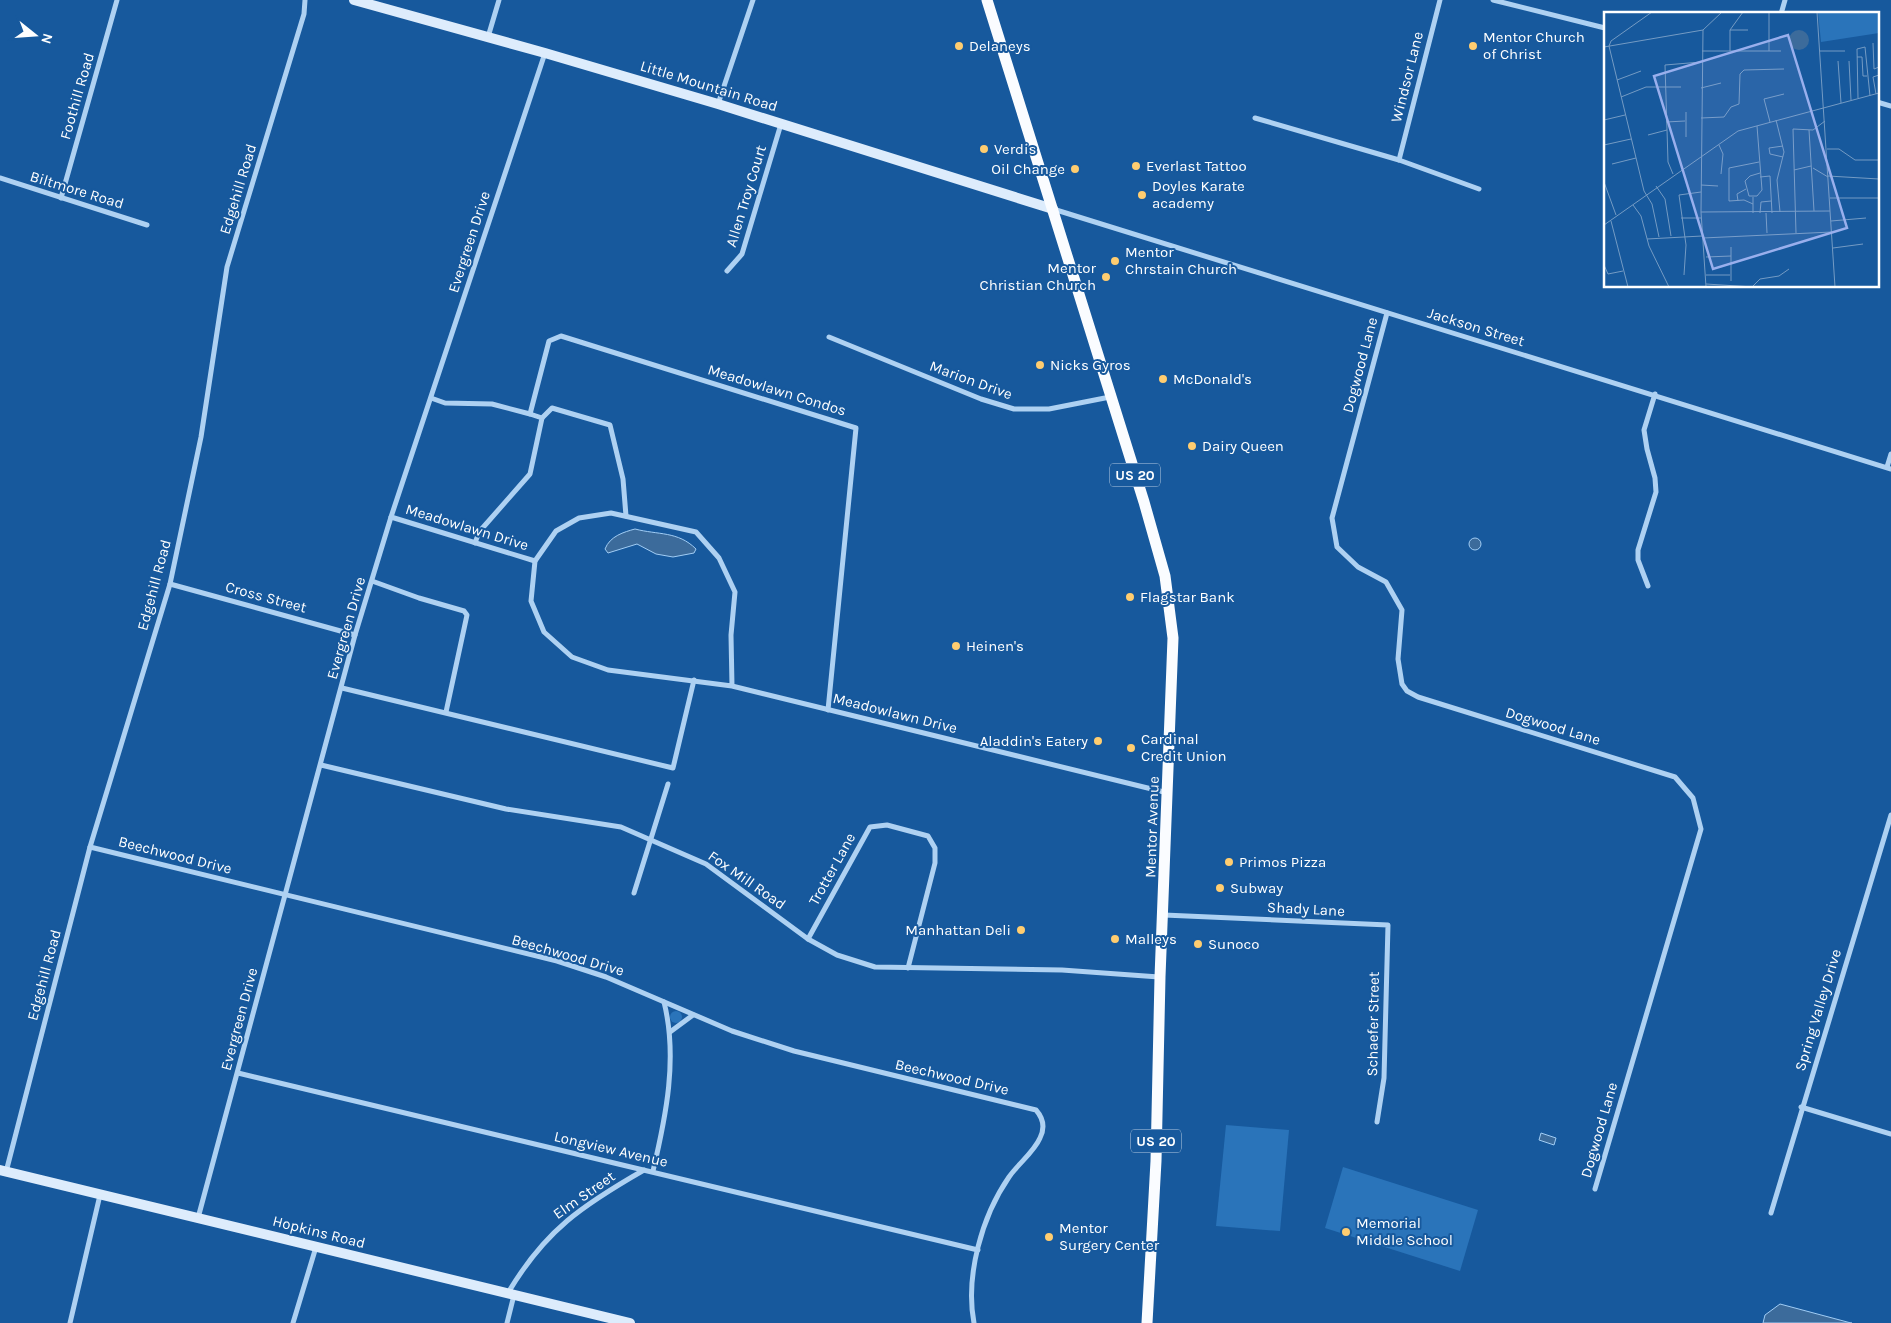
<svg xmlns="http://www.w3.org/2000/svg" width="1891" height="1323" viewBox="0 0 1891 1323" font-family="Karla,sans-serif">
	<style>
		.green { fill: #2a74ba }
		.water { fill: #3c6b9b; stroke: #a1cdf5 }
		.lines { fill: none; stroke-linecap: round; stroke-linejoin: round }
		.street { stroke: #aed1f2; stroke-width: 5 }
		.secondary { stroke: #ddecfc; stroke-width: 10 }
		.primary { stroke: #fafcff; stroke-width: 11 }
		.poi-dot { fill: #ffcd70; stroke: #17599d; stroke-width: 2 }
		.labels { text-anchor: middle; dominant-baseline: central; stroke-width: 4; stroke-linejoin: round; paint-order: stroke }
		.shield { fill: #17599d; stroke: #b9cde2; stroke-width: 1 }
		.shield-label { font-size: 14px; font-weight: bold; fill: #fff }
		.poi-label { font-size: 15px; fill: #fff; stroke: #17599d; text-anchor: start }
		.street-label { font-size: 15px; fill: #fff; stroke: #17599d }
		.inset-road { fill: none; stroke: #749bc4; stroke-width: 1 }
		.view { fill: #99afed; fill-opacity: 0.15; stroke: #99afed; stroke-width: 2.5 }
		.inset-edge { fill: none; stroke: #fff; stroke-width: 2.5 }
	</style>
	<rect width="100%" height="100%" fill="#17599d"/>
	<g class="green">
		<circle cx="676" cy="1017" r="6"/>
		<path d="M1226 1125 1289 1130 1280 1231 1216 1226Z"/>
		<path d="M1343 1167 1478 1210 1460 1271 1325 1228Z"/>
	</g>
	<g class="water">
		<path d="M635 529C658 535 678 531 696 549L694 553 673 557 656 554 637 544 608 553 605 549C610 536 624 532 635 529Z"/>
		<circle cx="1475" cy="544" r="6"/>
		<path d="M1541 1133 1556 1138 1554 1145 1539 1140Z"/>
		<path d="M1780 1304 1851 1323H1852H1763L1765 1315Z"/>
	</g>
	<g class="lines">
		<g class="street">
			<path d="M1493 0 1605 28"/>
			<path d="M1781 14 1785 0"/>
			<path d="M488 37 499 0"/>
			<path d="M1877 102 1891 106"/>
			<path d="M718 104 753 0"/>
			<path d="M1255 118 1399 160 1479 189"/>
			<path d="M1399 160 1440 0"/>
			<path d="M0 178 147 225"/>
			<path d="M61 198 117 0"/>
			<path d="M1053 209 1891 469"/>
			<path d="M727 271 742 254 781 124"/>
			<path d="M1387 313 1332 518 1337 547 1358 567 1386 582 1402 610 1398 659 1402 684 1407 691 1418 697 1675 777 1693 798 1701 829 1595 1189"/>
			<path d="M829 337 981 399 1014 409H1049L1110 397"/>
			<path d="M431 398 445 403 492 404 530 414"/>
			<path d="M542 418 552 408 610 425 623 479 626 516"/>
			<path d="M1887 467 1891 454"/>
			<path d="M391 517 535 561"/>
			<path d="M475 543 479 532 530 474 542 418 530 414 549 341 561 336 856 428 828 710"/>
			<path d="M372 581 419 598 464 611 467 615 446 712"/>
			<path d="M170 584 355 635"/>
			<path d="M1648 586 1638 560V550L1656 492 1655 478 1647 449 1644 430 1655 394"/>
			<path d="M732 686 731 635 735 592 719 558 696 532 611 513 579 518 556 531 535 561 531 601 544 632 572 657 608 670 732 686 1168 793"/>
			<path d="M342 688 673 768 694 680"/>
			<path d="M321 765 506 809 621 827 706 864 808 939 837 955 875 967 1062 970 1159 977"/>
			<path d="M90 847 557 961 606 977 732 1031 794 1051 1036 1110C1043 1118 1045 1128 1040 1138 1034 1152 1018 1164 1009 1177 982 1216 965 1276 974 1323"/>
			<path d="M634 893 668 784"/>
			<path d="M1164 915 1388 925 1384 1078 1377 1122"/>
			<path d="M808 939 870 827 887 825 928 836 935 848V863L908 968"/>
			<path d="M670 1032 693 1015"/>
			<path d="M238 1073 978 1250"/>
			<path d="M1801 1107 1891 1134"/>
			<path d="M653 1171C666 1116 678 1058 664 1002"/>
			<path d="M6 1172 90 847 170 584 201 437 227 267 304 14 305 0"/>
			<path d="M1771 1213 1891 815"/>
			<path d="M198 1218 355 635 391 517 545 53"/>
			<path d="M508 1293C545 1230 583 1205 644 1170"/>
			<path d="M70 1323 100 1195"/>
			<path d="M293 1323 316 1247"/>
			<path d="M507 1323 514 1295"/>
		</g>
		<g class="secondary">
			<path d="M354 0 545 53 718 104 1053 209"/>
			<path d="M0 1170 630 1323"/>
		</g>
		<path class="primary" d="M987 0 1144 502 1165 576 1173 638 1160 977 1156 1161 1147 1323"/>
	</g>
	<g class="poi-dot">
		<circle cx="959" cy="46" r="5"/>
		<circle cx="1473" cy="46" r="5"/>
		<circle cx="984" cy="149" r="5"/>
		<circle cx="1136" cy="166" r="5"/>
		<circle cx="1075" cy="169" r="5"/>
		<circle cx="1142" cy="195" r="5"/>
		<circle cx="1115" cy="261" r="5"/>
		<circle cx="1106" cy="277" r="5"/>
		<circle cx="1040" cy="365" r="5"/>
		<circle cx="1163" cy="379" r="5"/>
		<circle cx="1192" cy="446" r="5"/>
		<circle cx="1130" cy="597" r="5"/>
		<circle cx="956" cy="646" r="5"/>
		<circle cx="1098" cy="741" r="5"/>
		<circle cx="1131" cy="748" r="5"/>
		<circle cx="1229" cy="862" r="5"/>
		<circle cx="1220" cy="888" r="5"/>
		<circle cx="1021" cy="930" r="5"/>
		<circle cx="1115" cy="939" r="5"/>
		<circle cx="1198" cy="944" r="5"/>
		<circle cx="1346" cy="1232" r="5"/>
		<circle cx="1049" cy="1237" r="5"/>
	</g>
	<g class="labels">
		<g class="shield">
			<rect x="1110" y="463.5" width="50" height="23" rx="4"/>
			<rect x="1131" y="1129.5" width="50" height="23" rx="4"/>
		</g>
		<g class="shield-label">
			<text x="1135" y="475">US 20</text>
			<text x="1156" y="1141">US 20</text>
		</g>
		<g class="poi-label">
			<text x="1483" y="37">Mentor Church<tspan x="1483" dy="17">of Christ</tspan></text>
			<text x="969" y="46">Delaneys</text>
			<text x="994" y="149">Verdis</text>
			<text x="1146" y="166">Everlast Tattoo</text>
			<text x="1065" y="169" text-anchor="end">Oil Change</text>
			<text x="1152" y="186">Doyles Karate<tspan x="1152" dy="17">academy</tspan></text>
			<text x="1125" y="252">Mentor<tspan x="1125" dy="17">Chrstain Church</tspan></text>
			<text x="1096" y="268" text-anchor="end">Mentor<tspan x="1096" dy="17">Christian Church</tspan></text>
			<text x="1050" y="365">Nicks Gyros</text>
			<text x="1173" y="379">McDonald's</text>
			<text x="1202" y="446">Dairy Queen</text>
			<text x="1140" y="597">Flagstar Bank</text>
			<text x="966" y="646">Heinen's</text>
			<text x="1141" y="739">Cardinal<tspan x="1141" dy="17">Credit Union</tspan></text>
			<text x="1088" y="741" text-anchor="end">Aladdin's Eatery</text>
			<text x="1239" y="862">Primos Pizza</text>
			<text x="1230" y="888">Subway</text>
			<text x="1011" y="930" text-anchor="end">Manhattan Deli</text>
			<text x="1125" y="939">Malleys</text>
			<text x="1208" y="944">Sunoco</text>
			<text x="1356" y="1223">Memorial<tspan x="1356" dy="17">Middle School</tspan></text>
			<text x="1059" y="1228">Mentor<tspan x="1059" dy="17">Surgery Center</tspan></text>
		</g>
		<g class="street-label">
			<text transform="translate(1407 77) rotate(-76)">Windsor Lane</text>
			<text transform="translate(709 86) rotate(17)">Little Mountain Road</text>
			<text transform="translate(77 96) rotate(-74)">Foothill Road</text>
			<text transform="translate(238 189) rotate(-73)">Edgehill Road</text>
			<text transform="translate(77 190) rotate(17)">Biltmore Road</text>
			<text transform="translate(746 196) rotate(-73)">Allen Troy Court</text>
			<text transform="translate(469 242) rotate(-72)">Evergreen Drive</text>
			<text transform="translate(1476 327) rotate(17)">Jackson Street</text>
			<text transform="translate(1360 365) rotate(-75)">Dogwood Lane</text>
			<text transform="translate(971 380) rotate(20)">Marion Drive</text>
			<text transform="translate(777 390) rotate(17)">Meadowlawn Condos</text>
			<text transform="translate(467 527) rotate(17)">Meadowlawn Drive</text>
			<text transform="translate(154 585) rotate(-75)">Edgehill Road</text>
			<text transform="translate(266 597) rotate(15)">Cross Street</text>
			<text transform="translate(346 628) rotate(-74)">Evergreen Drive</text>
			<text transform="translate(895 713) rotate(14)">Meadowlawn Drive</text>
			<text transform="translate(1553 726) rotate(17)">Dogwood Lane</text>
			<text transform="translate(1152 827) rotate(-88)">Mentor Avenue</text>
			<text transform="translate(175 855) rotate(14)">Beechwood Drive</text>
			<text transform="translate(832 869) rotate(-61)">Trotter Lane</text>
			<text transform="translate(747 880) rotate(35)">Fox Mill Road</text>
			<text transform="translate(1306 909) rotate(3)">Shady Lane</text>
			<text transform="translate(568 955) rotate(16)">Beechwood Drive</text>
			<text transform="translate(44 975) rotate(-75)">Edgehill Road</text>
			<text transform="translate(1818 1010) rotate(-73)">Spring Valley Drive</text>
			<text transform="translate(239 1019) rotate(-75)">Evergreen Drive</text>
			<text transform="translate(1373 1024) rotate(-89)">Schaefer Street</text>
			<text transform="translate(952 1077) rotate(13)">Beechwood Drive</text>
			<text transform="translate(1599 1130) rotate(-74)">Dogwood Lane</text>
			<text transform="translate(611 1149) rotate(13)">Longview Avenue</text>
			<text transform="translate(584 1195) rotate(-35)">Elm Street</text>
			<text transform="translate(319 1232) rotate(14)">Hopkins Road</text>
		</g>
	</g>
	<g transform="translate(1604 12)">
		<rect width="275" height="275" fill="#17599d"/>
		<path d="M214 0H275V21L217 30Z" fill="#2a74ba"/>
		<path d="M185 28a10 10 0 1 1 20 0a10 10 0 1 1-20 0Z" fill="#3c6b9b"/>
		<path class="inset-road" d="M213 0 231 275M126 18H144M269 31 270 57 275 55M5 34 40 179 48 192 55 225M5 34 7 29 48 0M0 35 99 18M98 39H177M126 39V18L139 0M165 39V0M216 39H241M253 45H258L259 64H263M234 49 237 91M245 49 247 88M13 68 37 59M97 76 117 71M272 82 269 65 275 63M17 85 42 75H77M254 86 253 37 261 35 266 84M97 106 120 105 127 95 135 92 136 62 140 58 180 57M0 108 21 103M172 108 180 140 173 168 176 200M62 110 81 109M166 110 160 87 180 82M153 114 158 178 153 184H145L141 169 146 164 156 161M205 118 210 199M44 123 63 118M82 125V100M0 133 27 127M115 133 119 142 117 162M179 134 165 136 166 142 179 145M223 137H235L251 148H275M8 152 32 146M209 156 224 165M190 158 207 154M69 162 64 150 61 53 97 50M224 164 275 167M156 165 166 164 168 201M0 170 12 203M97 173 114 174M52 174 61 187 67 224M149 185V201M226 186H275M134 189 133 182 142 177M149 192 140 188 125 189V156L155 150M29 193 37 204 45 234 65 275M97 200 226 199M156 201 157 190 167 189M162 201 163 221M77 206H97M7 209 24 275M227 209 262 206M0 213 134 119 275 81M192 221 189 117 209 118 221 109M99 226 228 220M43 227 98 224M229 236 259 232M102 245 127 244M0 253 4 262 19 259M80 263 82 233 75 183 97 180M102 263H126M127 269V235M102 272 150 275M149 274 156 267 175 264 185 257M102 275 97 200 99 18 118 0"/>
		<path class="view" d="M184 23 243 216 109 257 50 64Z"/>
		<rect width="275" height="275" class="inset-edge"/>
	</g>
	<g transform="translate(35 35) rotate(107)" stroke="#17599d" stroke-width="4" paint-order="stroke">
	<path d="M0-4L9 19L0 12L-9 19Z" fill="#ffffff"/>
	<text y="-8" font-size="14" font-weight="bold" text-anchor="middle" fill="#ffffff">N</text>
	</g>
</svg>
